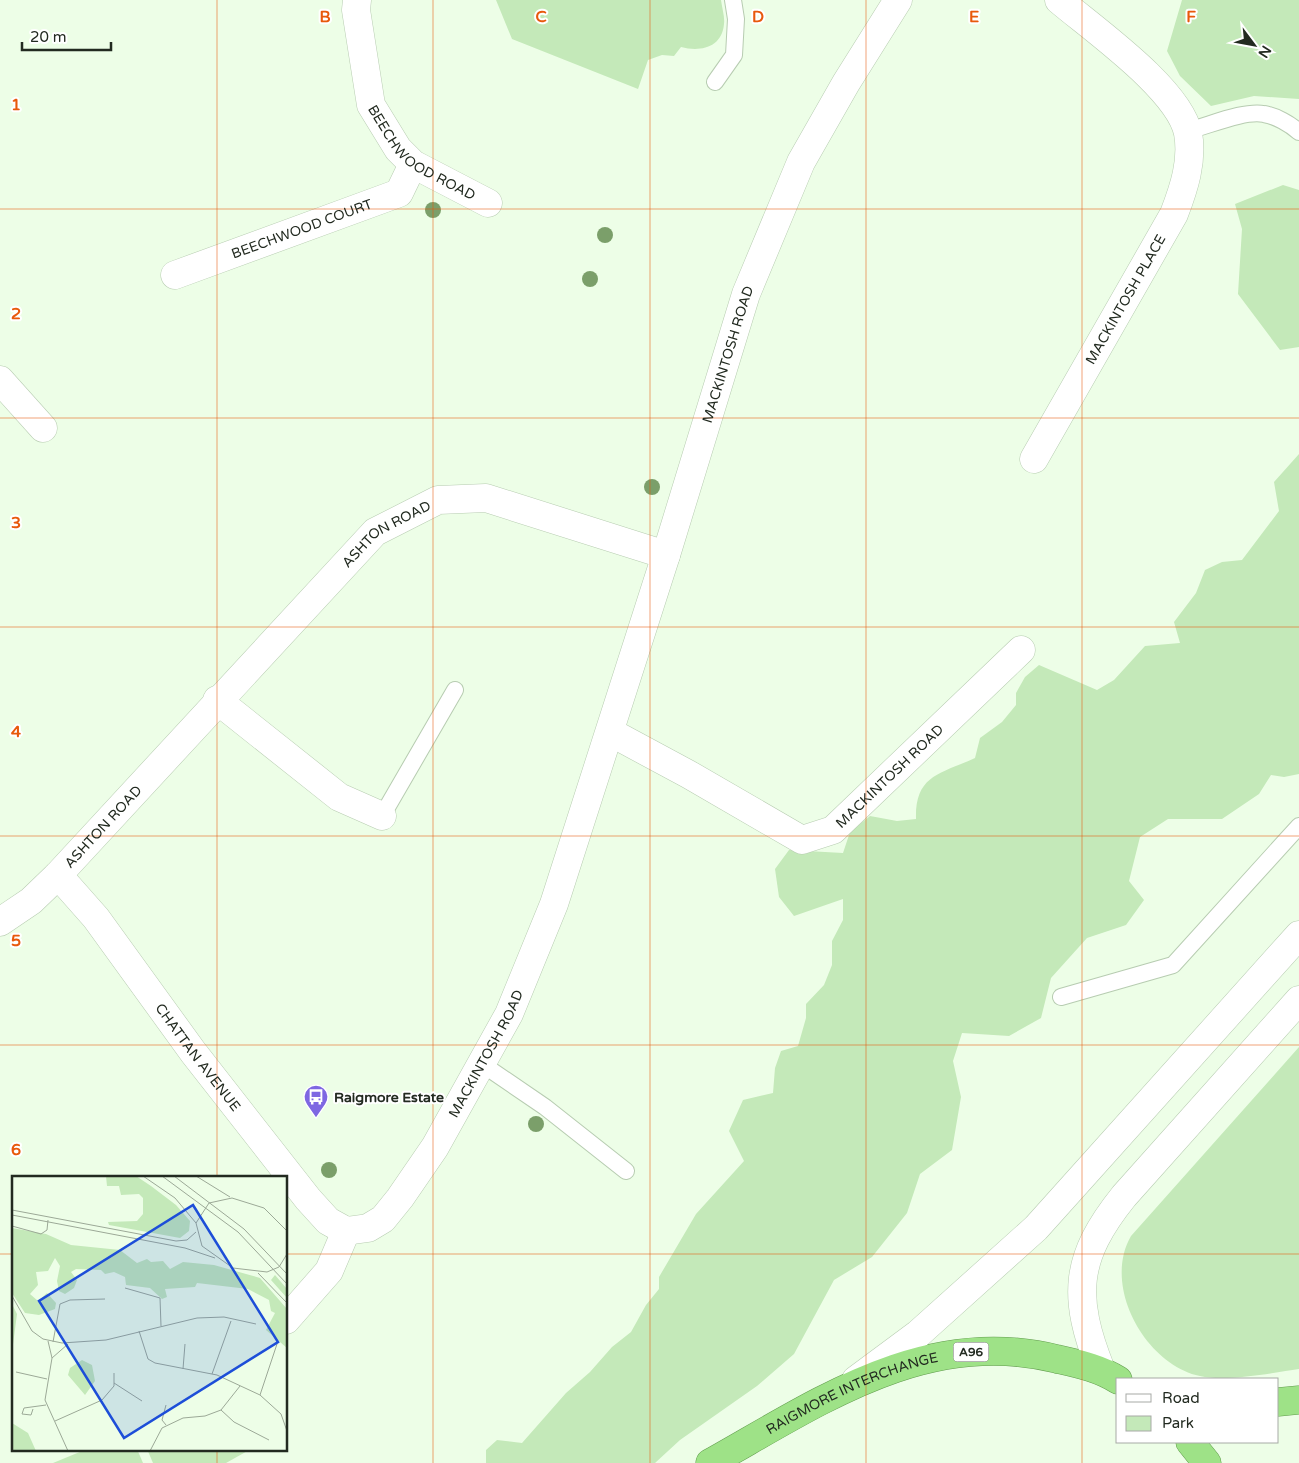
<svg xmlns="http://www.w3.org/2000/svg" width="1299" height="1463" viewBox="0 0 1299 1463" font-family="'Varela Round',sans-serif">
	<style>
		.green { fill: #c4e9b9 }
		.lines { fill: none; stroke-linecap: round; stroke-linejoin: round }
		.service-casing { stroke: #b7ccb1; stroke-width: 18 }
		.minor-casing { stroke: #b7ccb1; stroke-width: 29 }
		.secondary-casing { stroke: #b7ccb1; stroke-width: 29 }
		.trunk-casing { stroke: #639d4f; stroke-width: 29 }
		.service { stroke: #fff; stroke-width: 16 }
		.minor { stroke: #fff; stroke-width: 28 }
		.secondary { stroke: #fff; stroke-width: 28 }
		.trunk { stroke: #9ee287; stroke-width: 28 }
		.tree { fill: #7b9f6a }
		.grid { fill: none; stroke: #e8590c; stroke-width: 1; stroke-opacity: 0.55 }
		.labels { text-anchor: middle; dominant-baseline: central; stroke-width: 4; stroke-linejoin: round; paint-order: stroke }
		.shield { fill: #fff; stroke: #646a63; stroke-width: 1 }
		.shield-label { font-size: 12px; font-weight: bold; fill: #222a20 }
		.street-label { font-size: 14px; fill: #222a20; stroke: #fff }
		.poi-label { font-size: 14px; font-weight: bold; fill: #222a20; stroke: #fff; text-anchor: start }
		.inset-road { fill: none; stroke: #9ca997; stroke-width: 1 }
		.view { fill: #1d4ed8; fill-opacity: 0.15; stroke: #1d4ed8; stroke-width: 2.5 }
		.inset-edge { fill: none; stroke: #222a20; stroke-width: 2.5 }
		.grid-label { font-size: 16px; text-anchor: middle; font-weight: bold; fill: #e8590c; stroke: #fff; stroke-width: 4; stroke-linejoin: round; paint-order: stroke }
	</style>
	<rect width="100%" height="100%" fill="#edfee7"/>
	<g class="green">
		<path d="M496 0H721C722 8 725 17 724 24 722 48 700 52 681 47L674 56 662 55 648 60 638 89 512 39Z"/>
		<path d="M1182 0H1299V99L1254 96 1211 106 1180 76 1167 51Z"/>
		<path d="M1283 185 1299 190V347L1280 350 1238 294 1242 229 1235 204Z"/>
		<path d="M1299 454V774L1284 777 1271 775 1259 794 1222 819H1168L1140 837 1129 881 1144 900 1126 925 1087 938 1051 978 1041 1018 1009 1036 962 1033 953 1061 961 1097 952 1150 920 1174 907 1213 872 1257 834 1280 794 1354 757 1386 680 1440 655 1463H486V1450L497 1440 522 1443 566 1393 590 1372 612 1347 631 1332 646 1305 659 1289V1277L696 1214 744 1161 729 1131 743 1100 773 1093 775 1068 781 1051 798 1046 806 1018V1004L824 985 832 965V941L843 920V899L794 916 779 897 775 869 789 850 843 853 850 832 870 816 897 821 916 819C915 775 940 774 975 758L980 738 1002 722 1016 705V693L1025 677 1039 665 1097 690 1114 680 1145 646 1180 643 1174 622 1196 593 1205 570 1222 562 1242 560 1279 511 1274 482Z"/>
		<path d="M1299 1047V1369C1272 1373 1226 1382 1200 1376 1145 1364 1102 1286 1131 1236Z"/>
		<path d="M87 1449H137L143 1463H53Z"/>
		<path d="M147 1449H251L226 1463H153Z"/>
	</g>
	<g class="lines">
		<defs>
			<g id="service">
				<path d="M715 82 734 55 736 19 733 0"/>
				<path d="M1187 131C1208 126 1244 110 1264 114 1276 116 1290 124 1299 132"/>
				<path d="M382 816 455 690"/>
				<path d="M1061 997 1173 965 1299 826"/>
				<path d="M482 1064 545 1107 626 1171"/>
			</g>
			<g id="minor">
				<path id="s1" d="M357 0 356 10 371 105 398 149 413 164 488 203"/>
				<path id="s2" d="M175 275 399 193 413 164"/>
				<path d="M0 380 43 428"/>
				<path id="s3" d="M1034 459 1174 214C1184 188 1193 161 1188 133 1179 89 1093 29 1059 0"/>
				<path d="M217 700 339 797 382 816"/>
				<path id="s4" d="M610 732 688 774 802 840 833 830 1021 650"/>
				<path id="s5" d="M58 875 96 918 193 1052 308 1199 328 1221 346 1231"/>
				<path id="s6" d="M0 922 31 901 58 875 375 532 438 500 486 498 666 555"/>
				<path id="s7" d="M346 1231 368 1228 383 1219 400 1198 435 1147 509 1014 554 904 666 555 746 294 801 162 846 83 898 0"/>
				<path d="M286 1320 329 1271 346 1231"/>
			</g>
			<g id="secondary">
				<path d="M1101 1370C1072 1297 1074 1258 1124 1196L1299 1000"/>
				<path d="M856 1380 918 1334 1036 1228 1299 935"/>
			</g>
			<g id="trunk">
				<path d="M1278 1402 1299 1400"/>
				<path d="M1190 1442 1207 1463"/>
				<path id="s8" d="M710 1463C819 1402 926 1326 1057 1359 1079 1364 1099 1368 1118 1380"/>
			</g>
		</defs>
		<use href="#service" class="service-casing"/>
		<use href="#minor" class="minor-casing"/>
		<use href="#secondary" class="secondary-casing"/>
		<use href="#trunk" class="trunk-casing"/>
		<use href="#service" class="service"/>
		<use href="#minor" class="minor"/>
		<use href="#secondary" class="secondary"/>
		<use href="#trunk" class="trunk"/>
	</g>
	<g class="tree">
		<circle cx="433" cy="210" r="8"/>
		<circle cx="605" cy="235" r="8"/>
		<circle cx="590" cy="279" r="8"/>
		<circle cx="652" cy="487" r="8"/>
		<circle cx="536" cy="1124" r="8"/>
		<circle cx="329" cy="1170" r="8"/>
	</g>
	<path class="grid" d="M217 0V1177M433 0V1463M650 0V1463M866 0V1463M1082 0V1463M0 209H1299M0 418H1299M0 627H1299M0 836H1299M0 1045H1299M0 1254H14M286 1254H1299M217 1449V1463"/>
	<defs>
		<symbol id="bus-pin" viewBox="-11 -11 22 30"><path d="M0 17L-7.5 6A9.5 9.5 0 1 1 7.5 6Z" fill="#7e67e2" stroke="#fff"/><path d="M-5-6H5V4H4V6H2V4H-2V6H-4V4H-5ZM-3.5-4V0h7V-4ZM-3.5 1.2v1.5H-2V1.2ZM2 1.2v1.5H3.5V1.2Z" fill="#fff"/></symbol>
	</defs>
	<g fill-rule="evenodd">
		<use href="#bus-pin" x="302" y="1083" width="28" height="38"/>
	</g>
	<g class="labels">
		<rect class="shield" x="953.5" y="1342.5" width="35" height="19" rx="4"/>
		<g class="shield-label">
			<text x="971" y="1352">A96</text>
		</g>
		<g class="street-label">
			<text stroke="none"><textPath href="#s1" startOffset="178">BEECHWOOD ROAD</textPath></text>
			<text stroke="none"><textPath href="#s2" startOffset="135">BEECHWOOD COURT</textPath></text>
			<text stroke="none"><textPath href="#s3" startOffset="184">MACKINTOSH PLACE</textPath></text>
			<text stroke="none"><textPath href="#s7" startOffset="976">MACKINTOSH ROAD</textPath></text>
			<text stroke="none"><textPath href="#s6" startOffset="550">ASHTON ROAD</textPath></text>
			<text stroke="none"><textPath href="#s4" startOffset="331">MACKINTOSH ROAD</textPath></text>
			<text stroke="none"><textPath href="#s6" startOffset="141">ASHTON ROAD</textPath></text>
			<text stroke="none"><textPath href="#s7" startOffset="235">MACKINTOSH ROAD</textPath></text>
			<text stroke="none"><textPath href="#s5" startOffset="230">CHATTAN AVENUE</textPath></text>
			<text stroke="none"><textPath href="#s8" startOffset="159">RAIGMORE INTERCHANGE</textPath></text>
		</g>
		<g class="poi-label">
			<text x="334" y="1097">Raigmore Estate</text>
		</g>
	</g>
	<g transform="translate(12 1176)">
		<rect width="275" height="275" fill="#edfee7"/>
		<path d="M94 0H124L139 10 164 29 178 45 177 55 168 62 97 49 96 46 125 45 131 38V22L127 18 109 19 107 10H95ZM0 52 34 58 59 69 108 74 125 87 135 83 139 86 151 85 158 93 171 86 202 89 248 102 275 133V172L254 154 263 137 259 135 257 124 236 113 185 107 183 111 153 113 155 121 150 123 138 112 114 109 113 101 102 96 93 98 89 94 64 93 59 96 65 104 62 112 53 118 47 115 45 105 48 90 43 82 36 95 24 96 26 109 18 118 26 125 35 117 44 127 43 133 27 139 13 137 0 117ZM263 99 275 113V122L259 104ZM0 128 5 138 0 176ZM70 184 80 189 83 205 73 219 56 199 58 192ZM0 247 16 257 24 275H0Z" fill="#c4e9b9"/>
		<path class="inset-road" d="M131 0 163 22 184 47M150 0 226 56 275 108M162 0 232 53 275 98M184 0 218 21M0 34 164 65 175 64 184 56M0 39 173 72 203 82M0 50 29 58 35 54 36 44M275 55 252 32 220 22 197 27 184 47 190 70 221 92 255 96 267 91 275 78M246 97 275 127M113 112 148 122 149 150M0 120 20 155 31 163 50 167 94 164 185 142 212 141 244 148M127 155 136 183 143 187 205 199 248 219 269 238 275 255M36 165 40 182 33 224 56 275M41 166 48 128 58 124 93 123M40 182 56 168M171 193 173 168M4 196 35 203M200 198 219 145M102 207 130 225M248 219 265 168M21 233 19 239 10 238 12 232 34 229M209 234 222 246 257 264M43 245 90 224 102 210V197M154 249 150 244 154 229M138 275 150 252 171 242 193 240 209 234 228 210"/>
		<path class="view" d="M181 29 266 166 112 262 27 125Z"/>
		<rect width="275" height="275" class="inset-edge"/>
	</g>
	<g class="grid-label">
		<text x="325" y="22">B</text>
		<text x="541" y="22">C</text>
		<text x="758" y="22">D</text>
		<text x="974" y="22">E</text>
		<text x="1191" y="22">F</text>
		<text x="16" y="110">1</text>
		<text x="16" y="319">2</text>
		<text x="16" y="528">3</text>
		<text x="16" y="737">4</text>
		<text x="16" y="946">5</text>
		<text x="16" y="1155">6</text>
	</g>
	<rect x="1116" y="1378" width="162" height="65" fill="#ffffff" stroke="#a7aaa6"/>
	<rect x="1126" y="1394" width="25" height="8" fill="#ffffff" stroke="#a7aaa6"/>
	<text x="1162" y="1403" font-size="15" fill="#222a20">Road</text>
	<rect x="1126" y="1416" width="25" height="15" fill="#c4e9b9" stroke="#a7aaa6"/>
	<text x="1162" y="1428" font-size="15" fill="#222a20">Park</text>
	<g transform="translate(1254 45) rotate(122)" stroke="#ffffff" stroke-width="4" paint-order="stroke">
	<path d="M0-4L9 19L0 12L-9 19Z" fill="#222a20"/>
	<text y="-8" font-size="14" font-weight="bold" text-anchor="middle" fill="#222a20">N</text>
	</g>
	<path d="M22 42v8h89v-8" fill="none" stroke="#222a20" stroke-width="2.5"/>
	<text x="30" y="42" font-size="15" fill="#222a20" stroke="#ffffff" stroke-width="4" paint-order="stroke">20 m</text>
</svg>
